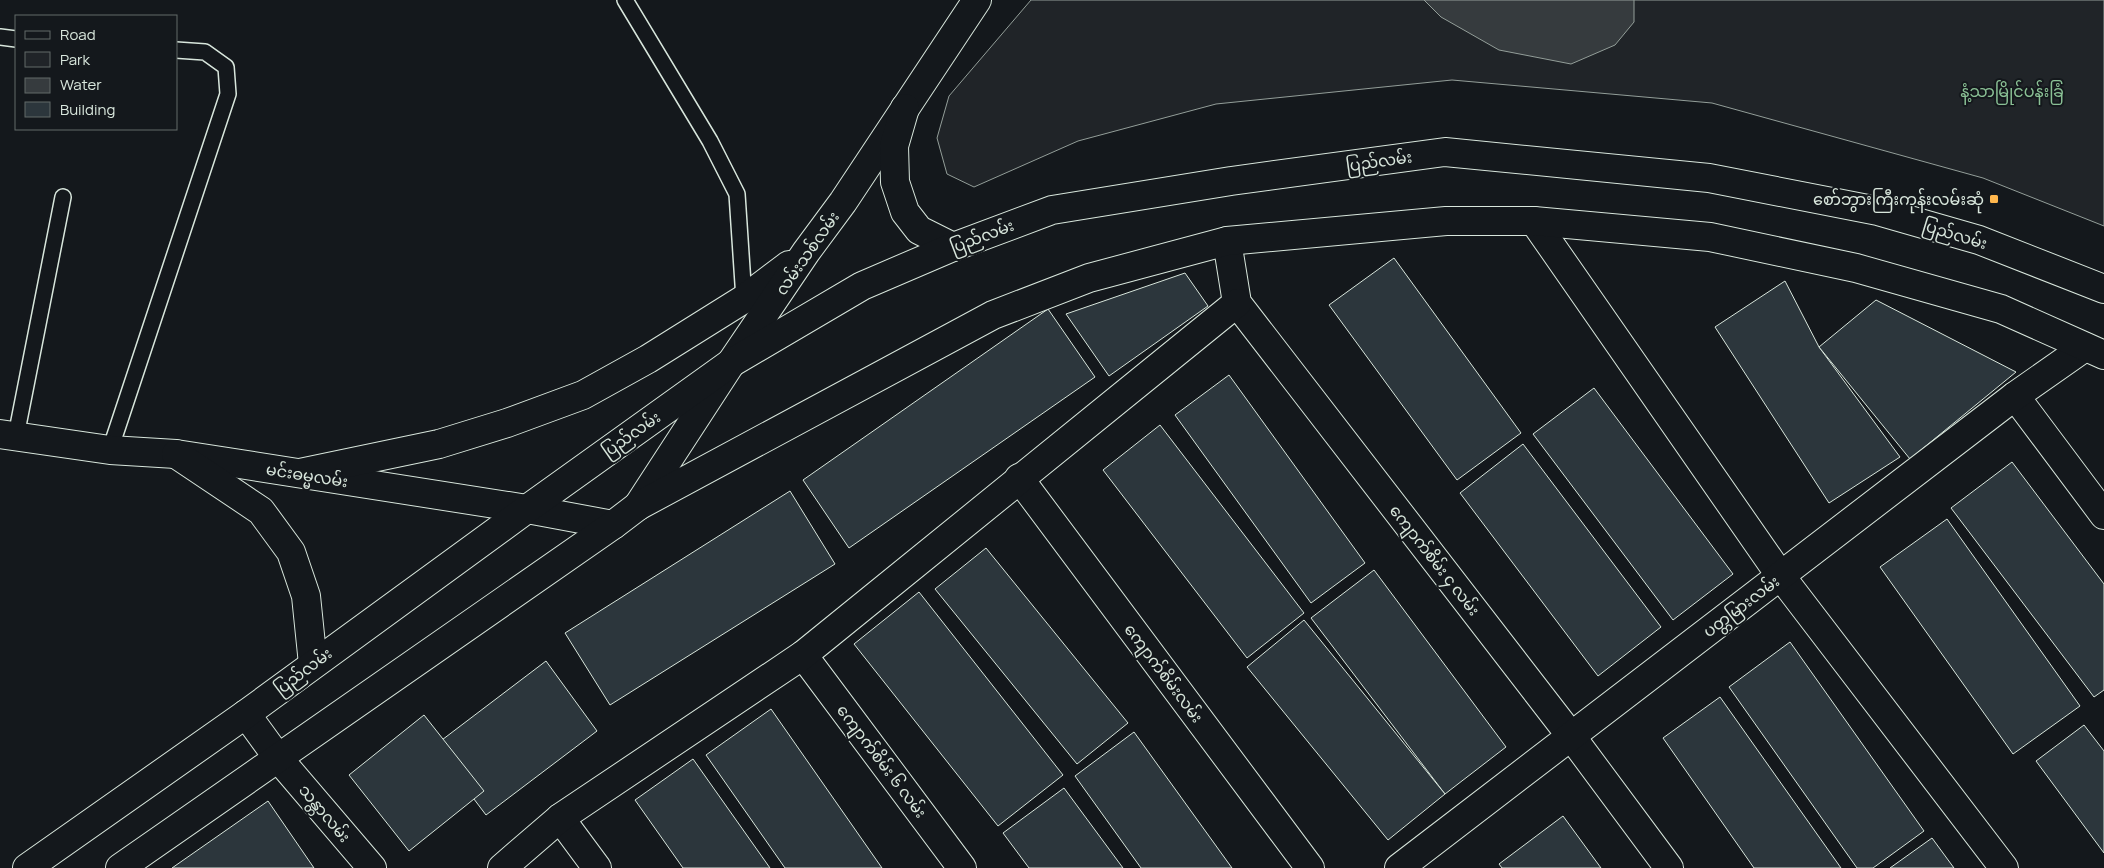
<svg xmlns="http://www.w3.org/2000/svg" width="2104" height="868" viewBox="0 0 2104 868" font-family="Manrope,'Noto Sans Myanmar',sans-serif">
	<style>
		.green { fill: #202428; stroke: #939e99 }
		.water { fill: #363b3e; stroke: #939e99 }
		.building { fill: #2c363c; stroke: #d8e6dc }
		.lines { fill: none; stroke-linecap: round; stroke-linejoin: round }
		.service-casing { stroke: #d8e6dc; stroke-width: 18 }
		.minor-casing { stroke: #d8e6dc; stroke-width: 30 }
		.secondary-casing { stroke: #d8e6dc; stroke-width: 30 }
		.primary-casing { stroke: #d8e6dc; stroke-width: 30 }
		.trunk-casing { stroke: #d8e6dc; stroke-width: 30 }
		.service { stroke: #14181c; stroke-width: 15 }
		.minor { stroke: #14181c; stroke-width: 28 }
		.secondary { stroke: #14181c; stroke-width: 28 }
		.primary { stroke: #14181c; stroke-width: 28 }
		.trunk { stroke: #14181c; stroke-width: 28 }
		.poi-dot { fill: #ffb74d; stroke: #14181c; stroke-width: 2 }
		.labels { text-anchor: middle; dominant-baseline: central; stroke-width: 4; stroke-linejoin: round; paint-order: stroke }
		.park-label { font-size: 16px; fill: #8ac095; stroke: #14181c }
		.street-label { font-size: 16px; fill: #d8e6dc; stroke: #14181c }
		.poi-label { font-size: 16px; fill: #d8e6dc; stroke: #14181c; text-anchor: end }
	</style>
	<rect width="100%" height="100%" fill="#14181c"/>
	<path class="green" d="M1031 0H2104V226L1983 178 1712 103 1452 80 1216 104 1078 141 974 187 947 174 937 138 949 96Z"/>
	<path class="water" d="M1424 0H1634V22L1615 45 1571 64 1499 50 1441 17Z"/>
	<g class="building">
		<path d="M1394 258 1521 433 1457 480 1329 305Z"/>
		<path d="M1185 273 1208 306 1109 376 1066 314Z"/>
		<path d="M1785 281 1819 347 1900 457 1829 503 1715 327Z"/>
		<path d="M1876 300 2016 372 1910 459 1819 347Z"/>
		<path d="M1048 309 1095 377 849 548 803 480Z"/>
		<path d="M1229 375 1365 563 1311 603 1175 415Z"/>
		<path d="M1594 388 1733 574 1673 620 1533 434Z"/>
		<path d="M1160 425 1304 613 1247 658 1103 470Z"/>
		<path d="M1523 444 1661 627 1598 676 1460 493Z"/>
		<path d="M2012 462 2104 584V690L2094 697 1951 508Z"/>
		<path d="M790 491 835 564 610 705 565 633Z"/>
		<path d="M1947 519 2080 706 2013 754 1880 567Z"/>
		<path d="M986 548 1128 723 1077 764 935 589Z"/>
		<path d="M1374 570 1506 747 1445 794 1311 618Z"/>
		<path d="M919 592 1063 775 998 826 854 644Z"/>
		<path d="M1304 620 1445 794 1388 840 1247 667Z"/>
		<path d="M1790 642 1924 831 1873 868H1857L1729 687Z"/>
		<path d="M546 661 597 731 486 815 434 746Z"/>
		<path d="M1720 697 1841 868H1754L1663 738Z"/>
		<path d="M771 709 882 868H785L706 755Z"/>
		<path d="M424 715 484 791 409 851 349 775Z"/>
		<path d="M2084 725 2104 751V853L2036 761Z"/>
		<path d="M1134 732 1232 868H1141L1075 776Z"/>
		<path d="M693 759 770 868H683L635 800Z"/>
		<path d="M1064 788 1123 868H1029L1003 833Z"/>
		<path d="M268 801 314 868H172Z"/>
		<path d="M1563 816 1601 868H1502L1499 864Z"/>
		<path d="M1932 838 1954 868H1890Z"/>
	</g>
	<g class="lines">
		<defs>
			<g id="service">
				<path d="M625 0 710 141 737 194 744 299"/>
				<path d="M0 37 16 39"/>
				<path d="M16 436 63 197"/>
				<path d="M110 450 228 94 226 67 205 52 176 50"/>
			</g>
			<g id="minor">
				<path d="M1534 221 1780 575 2004 868"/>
				<path d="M1227 241 1237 303 1571 736 1669 868"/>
				<path d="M2015 396 2104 515"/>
				<path d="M1019 478 1310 868"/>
				<path d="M803 655 962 868"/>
				<path d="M246 714 278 758 372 868"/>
				<path d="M560 818 597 868"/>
				<path d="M502 868 560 818 803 655 1237 303"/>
				<path d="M1399 868 2015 396 2085 347"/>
			</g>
			<path id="secondary" d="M0 434 110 450 176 454 527 509 613 525"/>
			<g id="primary">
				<path d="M300 473 439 444 507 423 583 395 648 359 744 299 789 265"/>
				<path d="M638 506 731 363 806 252 843 202 977 0"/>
			</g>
			<g id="trunk">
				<path d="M905 108 894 146 895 182 905 212 919 230 953 247"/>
				<path d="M176 454 261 511 291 552 306 596 313 664"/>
				<path d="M27 868 246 714 527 509 731 363 862 286 953 247 1052 210 1231 181 1445 152 1709 178 1878 211 1979 240 2104 289"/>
				<path d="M120 868 613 525 638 506 993 315 1089 278 1227 241 1446 221H1534L1710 237 1856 268 2001 309 2104 355"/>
			</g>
		</defs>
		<use href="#service" class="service-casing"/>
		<use href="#minor" class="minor-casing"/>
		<use href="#secondary" class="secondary-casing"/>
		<use href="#primary" class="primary-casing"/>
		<use href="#trunk" class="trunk-casing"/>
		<use href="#service" class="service"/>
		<use href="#minor" class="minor"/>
		<use href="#secondary" class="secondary"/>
		<use href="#primary" class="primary"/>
		<use href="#trunk" class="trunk"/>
	</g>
	<rect class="poi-dot" x="1989" y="194" width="10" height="10" rx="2.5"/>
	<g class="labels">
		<g class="park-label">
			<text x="2012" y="91">နံ့သာမြိုင်ပန်းခြံ</text>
		</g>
		<g class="street-label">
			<text transform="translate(1379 161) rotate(-8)">ပြည်လမ်း</text>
			<text transform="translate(1955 234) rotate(17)">ပြည်လမ်း</text>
			<text transform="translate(982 236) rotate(-21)">ပြည်လမ်း</text>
			<text transform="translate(807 253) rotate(-55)">လမ်းသစ်လမ်း</text>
			<text transform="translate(631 434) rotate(-35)">ပြည်လမ်း</text>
			<text transform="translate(307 475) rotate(9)">မင်းဓမ္မလမ်း</text>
			<text transform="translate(1435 560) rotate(52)">ကျောက်စိမ်း ၄ လမ်း</text>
			<text transform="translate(1741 606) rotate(-37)">ပတ္တမြားလမ်း</text>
			<text transform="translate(303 671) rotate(-37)">ပြည်လမ်း</text>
			<text transform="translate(1164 673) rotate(53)">ကျောက်စိမ်းလမ်း</text>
			<text transform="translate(882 761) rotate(53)">ကျောက်စိမ်း ၆ လမ်း</text>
			<text transform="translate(325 813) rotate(50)">သန္တာလမ်း</text>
		</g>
		<g class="poi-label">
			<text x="1984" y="199">စော်ဘွားကြီးကုန်းလမ်းဆုံ</text>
		</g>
	</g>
	<rect x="15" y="15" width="162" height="115" fill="#14181c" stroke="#626a69"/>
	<rect x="25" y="31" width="25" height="8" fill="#14181c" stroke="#626a69"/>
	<text x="60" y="40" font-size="15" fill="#d8e6dc">Road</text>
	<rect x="25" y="52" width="25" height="15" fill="#202428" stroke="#626a69"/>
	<text x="60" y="65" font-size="15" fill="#d8e6dc">Park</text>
	<rect x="25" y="78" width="25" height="15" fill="#363b3e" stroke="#626a69"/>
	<text x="60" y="90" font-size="15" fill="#d8e6dc">Water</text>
	<rect x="25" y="102" width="25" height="15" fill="#2c363c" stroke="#626a69"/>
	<text x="60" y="115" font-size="15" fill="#d8e6dc">Building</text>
</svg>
